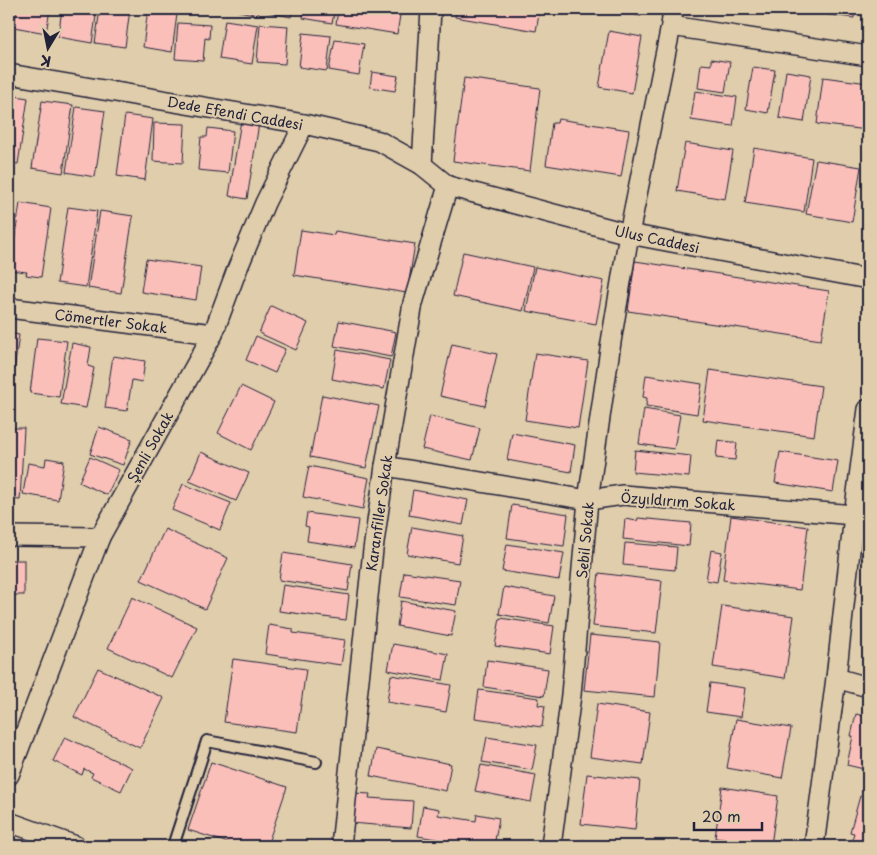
<svg xmlns="http://www.w3.org/2000/svg" width="877" height="855" viewBox="0 0 877 855" font-family="'Playpen Sans',sans-serif">
	<style>
		.building { fill: #fbbfba; stroke: #22223b }
		.lines { fill: none; stroke-linecap: round; stroke-linejoin: round }
		.lane-casing { stroke: #22223b; stroke-width: 14 }
		.street-casing { stroke: #22223b; stroke-width: 22 }
		.lane { stroke: #e0cdab; stroke-width: 10 }
		.street { stroke: #e0cdab; stroke-width: 19 }
		.labels { text-anchor: middle; dominant-baseline: central; stroke-width: 4; stroke-linejoin: round; paint-order: stroke }
		.street-label { font-size: 14px; fill: #22223b; stroke: #e0cdab }
	</style>
	<rect width="100%" height="100%" fill="#e0cdab"/>
	<filter id="ink" filterUnits="userSpaceOnUse"><feTurbulence type="fractalNoise" baseFrequency=".02" numOctaves="2"/><feDisplacementMap in="SourceGraphic" scale="10" xChannelSelector="R" yChannelSelector="G"/><feConvolveMatrix kernelMatrix="1 2 1 2 8 2 1 2 1" color-interpolation-filters="sRGB"/></filter>
	<g filter="url(#ink)">
		<g class="building">
			<path d="M9 9H14L11 27H9Z"/>
			<path d="M17 9H50L46 33 14 27Z"/>
			<path d="M62 9H97L92 43 58 37Z"/>
			<path d="M100 9H130L125 47 95 43Z"/>
			<path d="M148 9 177 14 172 52 143 47Z"/>
			<path d="M234 9H259L258 15 234 10Z"/>
			<path d="M264 9H293L291 17 263 11Z"/>
			<path d="M304 9H335L332 23 303 18Z"/>
			<path d="M338 9H401L397 34 336 24Z"/>
			<path d="M456 9H540L536 31 455 17Z"/>
			<path d="M605 9H643L641 16Z"/>
			<path d="M791 9H821L820 14 791 11Z"/>
			<path d="M824 9H855L854 18 823 14Z"/>
			<path d="M225 20 258 25 252 64 219 59Z"/>
			<path d="M178 23 210 25 209 39 205 38 203 61 175 59Z"/>
			<path d="M260 24 288 26 285 64 257 62Z"/>
			<path d="M609 31 642 37 632 93 599 87Z"/>
			<path d="M303 33 331 36 327 71 299 67Z"/>
			<path d="M335 40 364 44 359 75 329 70Z"/>
			<path d="M711 59 730 62 725 92 698 88 701 64 711 65Z"/>
			<path d="M753 67 775 70 768 113 746 109Z"/>
			<path d="M786 71 811 75 804 122 779 118Z"/>
			<path d="M372 72 398 76 395 91 370 87Z"/>
			<path d="M823 77 868 83V130L817 124Z"/>
			<path d="M464 78 540 88 530 171 453 161Z"/>
			<path d="M695 91 737 97 733 126 691 120Z"/>
			<path d="M9 95 28 98 18 164 9 163Z"/>
			<path d="M42 101 73 105 63 173 32 168Z"/>
			<path d="M76 107 105 111 95 177 66 172Z"/>
			<path d="M125 115 153 119 145 180 117 176Z"/>
			<path d="M558 119 629 130 621 177 546 165 552 123H557Z"/>
			<path d="M241 120 259 123 247 199 229 196Z"/>
			<path d="M154 123 185 124 183 163 153 161Z"/>
			<path d="M208 128 233 131 228 173 198 170 201 137H207Z"/>
			<path d="M685 143 733 151 725 199 677 191Z"/>
			<path d="M754 148 812 158 804 212 745 203Z"/>
			<path d="M816 160 861 167 852 222 806 214Z"/>
			<path d="M20 203 51 208 41 277 26 275 27 272 10 270Z"/>
			<path d="M68 207 97 211 86 287 57 283Z"/>
			<path d="M100 211 133 216 121 293 88 288Z"/>
			<path d="M9 217 15 218 9 256Z"/>
			<path d="M301 230 334 235 335 231 415 244 407 293 294 275Z"/>
			<path d="M463 252 533 267 523 311 453 296Z"/>
			<path d="M146 259 201 267 196 300 141 292Z"/>
			<path d="M635 261 829 291 821 340 628 311Z"/>
			<path d="M535 267 604 281 596 324 526 311Z"/>
			<path d="M271 306 308 323 296 350 259 333Z"/>
			<path d="M339 321 396 332 391 357 334 346Z"/>
			<path d="M9 333 19 335 11 392 9 391Z"/>
			<path d="M256 336 285 349 275 373 246 360Z"/>
			<path d="M37 338 67 341 59 397 30 393Z"/>
			<path d="M72 343 91 347 88 366 94 368 86 408 61 404Z"/>
			<path d="M452 344 497 354 485 406 440 396Z"/>
			<path d="M337 350 390 360 384 389 332 379Z"/>
			<path d="M535 353 588 361 578 428 525 420Z"/>
			<path d="M113 356 145 361 142 382 132 380 127 411 105 408Z"/>
			<path d="M710 370 821 386 814 436 703 420Z"/>
			<path d="M646 375 702 384 697 414 646 406 647 398 643 397Z"/>
			<path d="M241 386 274 402 251 450 218 433Z"/>
			<path d="M322 395 379 406 366 468 310 457Z"/>
			<path d="M644 409 680 415 674 449 639 444Z"/>
			<path d="M430 416 480 428 472 460 422 449Z"/>
			<path d="M99 427 132 439 123 465 90 454Z"/>
			<path d="M9 428H24L20 500 9 499Z"/>
			<path d="M512 433 575 445 571 472 507 460Z"/>
			<path d="M718 440 737 443 735 460 716 458Z"/>
			<path d="M635 450 691 456 689 477 633 472Z"/>
			<path d="M201 452 249 473 236 501 189 481Z"/>
			<path d="M780 452 838 461 833 492 775 483Z"/>
			<path d="M90 457 119 470 107 495 79 482Z"/>
			<path d="M46 458 64 461 58 500 23 494 28 463 45 466Z"/>
			<path d="M309 466 369 478 363 509 303 497Z"/>
			<path d="M183 484 231 503 220 530 172 510Z"/>
			<path d="M413 490 468 500 463 525 409 515Z"/>
			<path d="M512 505 568 514 564 546 507 538Z"/>
			<path d="M307 513 358 520 354 548 307 541 309 527 305 526Z"/>
			<path d="M731 516 808 527 800 590 723 580Z"/>
			<path d="M638 518 691 523 689 546 623 539 625 519 637 521Z"/>
			<path d="M412 527 463 536 458 563 407 554Z"/>
			<path d="M165 529 228 558 205 609 141 580Z"/>
			<path d="M625 543 677 547 675 570 623 565Z"/>
			<path d="M507 544 564 553 559 580 502 571Z"/>
			<path d="M711 550 722 552 717 582 706 580Z"/>
			<path d="M283 553 352 564 348 591 279 580Z"/>
			<rect x="9" y="560" width="15" height="35"/>
			<path d="M404 572 460 580 456 605 400 597Z"/>
			<path d="M599 573 662 581 656 633 593 626Z"/>
			<path d="M283 585 349 595 346 620 279 611Z"/>
			<path d="M504 587 554 596 549 623 499 614Z"/>
			<path d="M132 597 197 627 172 678 108 648Z"/>
			<path d="M401 601 456 611 451 636 397 626Z"/>
			<path d="M722 606 794 616 785 678 713 667Z"/>
			<path d="M500 618 554 626 550 654 495 646Z"/>
			<path d="M269 625 293 629V633L345 640 341 665 265 654Z"/>
			<path d="M590 635 660 642 655 697 584 690Z"/>
			<path d="M393 644 448 654 443 680 388 670Z"/>
			<path d="M233 659 306 669 297 732 224 722Z"/>
			<path d="M487 660 548 669 544 696 484 687Z"/>
			<path d="M98 668 164 698 140 748 74 717Z"/>
			<path d="M391 675 451 685 446 712 387 702Z"/>
			<path d="M710 683 745 688 741 717 706 712Z"/>
			<path d="M479 690 539 698 538 705 545 706 542 727 475 718Z"/>
			<path d="M597 704 650 712 643 764 590 757Z"/>
			<path d="M856 714 868 717V770L847 765 853 736H851Z"/>
			<path d="M736 719 791 728 782 778 727 768Z"/>
			<path d="M65 737 132 768 121 791 91 777 93 773 84 769 82 775 53 761Z"/>
			<path d="M487 737 537 745 532 770 482 762Z"/>
			<path d="M376 749 451 764 446 791 371 776Z"/>
			<path d="M211 762 287 787 267 846H238L188 830Z"/>
			<path d="M481 765 536 775 531 802 475 791Z"/>
			<path d="M587 774 640 780 635 830 581 824Z"/>
			<path d="M722 787 778 796 771 845 715 838Z"/>
			<path d="M353 793 370 794 369 798 413 801 411 828 351 823Z"/>
			<path d="M860 796 868 798V846H850L854 833 850 832Z"/>
			<path d="M423 806 439 809 438 815 476 821 477 814 499 818 494 846H479L418 836Z"/>
			<path d="M582 840 617 846H581Z"/>
		</g>
		<g class="lines">
			<defs>
				<path id="lane" d="M173 846 207 741 316 762"/>
				<g id="street">
					<path d="M671 26 868 56"/>
					<path d="M9 74 304 124 379 141 422 165 448 186 629 234 868 279"/>
					<path d="M422 165 431 9"/>
					<path d="M9 308 213 334"/>
					<path d="M385 466 588 500 623 495 854 515"/>
					<path d="M9 536 100 537"/>
					<path d="M836 678 868 687"/>
					<path d="M9 775 100 537 213 334 236 272 265 203 304 124"/>
					<path d="M9 822 76 846"/>
					<path d="M341 846 373 550 385 466 413 303 448 186"/>
					<path d="M551 846 571 695 588 500 611 342 629 234 671 26 673 9"/>
					<path d="M814 846 836 678 854 515 868 409"/>
				</g>
			</defs>
			<use href="#lane" class="lane-casing"/>
			<use href="#street" class="street-casing"/>
			<use href="#lane" class="lane"/>
			<use href="#street" class="street"/>
		</g>
	</g>
	<g class="labels">
		<g class="street-label">
			<text transform="translate(235 113) rotate(10)">Dede Efendi Caddesi</text>
			<text transform="translate(657 239) rotate(12)">Ulus Caddesi</text>
			<text transform="translate(111 321) rotate(7)">Cömertler Sokak</text>
			<text transform="translate(150 447) rotate(-61)">Şenli Sokak</text>
			<text transform="translate(678 501) rotate(4)">Özyıldırım Sokak</text>
			<text transform="translate(379 513) rotate(-82)">Karanfiller Sokak</text>
			<text transform="translate(585 540) rotate(-85)">Sebil Sokak</text>
		</g>
	</g>
	<rect width="877" height="855" fill="none" stroke="#e0cdab" stroke-width="30"/>
	<rect x="15" y="15" width="847" height="825" fill="none" stroke="#22223b" stroke-width="2" filter="url(#ink)"/>
	<g transform="translate(48 48) rotate(190)" stroke="#e0cdab" stroke-width="4" paint-order="stroke">
	<path d="M0-4L9 19L0 12L-9 19Z" fill="#22223b"/>
	<text y="-8" font-size="14" font-weight="bold" text-anchor="middle" fill="#22223b">K</text>
	</g>
	<path d="M694 822v8h68v-8" fill="none" stroke="#22223b" stroke-width="2.5"/>
	<text x="702" y="822" font-size="15" fill="#22223b" stroke="#e0cdab" stroke-width="4" paint-order="stroke">20 m</text>
</svg>
